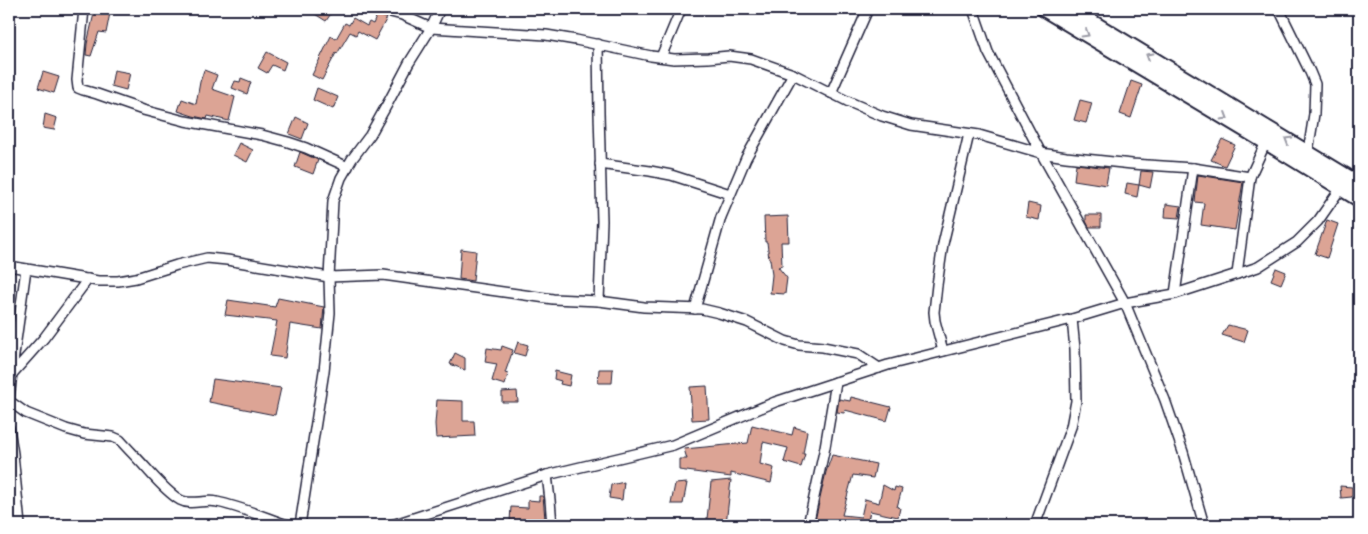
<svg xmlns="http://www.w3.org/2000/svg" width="1368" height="534" viewBox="0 0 1368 534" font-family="Caveat,sans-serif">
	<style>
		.building { fill: #dca495; stroke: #22223b }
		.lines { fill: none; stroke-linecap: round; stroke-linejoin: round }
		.street-casing { stroke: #22223b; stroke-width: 12 }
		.primary-casing { stroke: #22223b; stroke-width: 18 }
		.street { stroke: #fff; stroke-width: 9 }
		.primary { stroke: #fff; stroke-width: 14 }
		.oneway { stroke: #9c9ca7 }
	</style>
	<rect width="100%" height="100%" fill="#fff"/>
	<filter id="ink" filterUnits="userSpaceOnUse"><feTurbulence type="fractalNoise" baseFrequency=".02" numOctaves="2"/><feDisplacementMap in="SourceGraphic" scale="10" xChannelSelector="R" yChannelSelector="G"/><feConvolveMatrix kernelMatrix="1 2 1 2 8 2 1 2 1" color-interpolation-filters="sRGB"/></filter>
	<g filter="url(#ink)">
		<g class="building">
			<path d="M95 9H109L108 13H110L106 33 99 32 91 56 86 55 87 44Z"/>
			<path d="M307 9H334L326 21Z"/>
			<path d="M377 15 387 18 375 40 358 31 356 35 350 32 337 54 336 53 322 80 312 75 331 36 336 39 345 23 349 25 353 18 367 26 369 22 373 24Z"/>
			<path d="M267 52 286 62 283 70 272 65 267 73 258 68Z"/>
			<path d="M114 70 130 73 126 90 111 86Z"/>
			<path d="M204 70 217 75 212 89 235 97 229 121 208 116 207 119 193 116 178 111 182 99 196 104 200 82Z"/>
			<path d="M43 72 59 77 54 93 38 88Z"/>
			<path d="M241 78 251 82 247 94 232 88 235 81 240 82Z"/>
			<path d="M1131 81 1142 85 1131 118 1120 114Z"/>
			<path d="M317 88 338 97 333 109 313 100Z"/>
			<path d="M1080 100 1092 103 1086 123 1074 120Z"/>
			<path d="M45 114 57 118 54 130 43 128Z"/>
			<path d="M296 117 308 123 302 139 289 134Z"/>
			<path d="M1222 139 1235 145 1225 166 1211 160Z"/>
			<path d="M239 143 253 150 247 162 233 155Z"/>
			<path d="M300 152 318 160 313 174 295 167Z"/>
			<path d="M1076 164 1109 168 1106 185 1074 180Z"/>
			<path d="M1141 171 1153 172 1150 188 1139 185Z"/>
			<path d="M1198 175 1243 182 1235 230 1201 225 1204 203 1195 202Z"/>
			<path d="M1127 183 1139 185 1137 197 1125 194Z"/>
			<path d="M1028 203 1041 206 1039 220 1026 217Z"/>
			<path d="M1166 204 1181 206 1179 218 1165 217Z"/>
			<path d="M1086 215H1101V227H1089L1086 221Z"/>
			<path d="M788 216 789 242H781L782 266 778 267 787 278 785 294 770 293 772 275 770 259H769L767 242H765L764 217Z"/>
			<path d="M1327 220 1338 224 1327 258 1315 254Z"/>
			<path d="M461 249 476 251 473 281 459 279Z"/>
			<path d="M1276 268 1286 272 1281 284 1271 280Z"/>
			<path d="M278 298 324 307 322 329 290 324 285 358 270 356 277 321 225 315 228 300 275 307Z"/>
			<path d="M1228 325 1248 330 1244 342 1222 335Z"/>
			<path d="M518 342 528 345 525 356 514 353Z"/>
			<path d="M502 346 513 350 505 373 508 374 505 385 492 381 497 364 485 362 487 348 501 350Z"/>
			<path d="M455 353 465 358V370L450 364Z"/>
			<path d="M599 369H613L612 383H598Z"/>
			<path d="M555 371 571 375 569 386 560 384 561 381 554 379Z"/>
			<path d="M213 379 281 388 275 415 209 402Z"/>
			<path d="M707 386 709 419 692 420 690 387Z"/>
			<path d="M517 391 518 402H502V392Z"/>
			<path d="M851 397 891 407 887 421 845 410 844 413 837 412 839 399 850 401Z"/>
			<path d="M437 400 463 401V421H474L475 436 436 438 435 424Z"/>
			<path d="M752 425 792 435 794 427 807 431 803 454H805L801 467 784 462 788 448 763 442 760 464 774 468 771 483 731 473V477L679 470V459H687L684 449 748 443Z"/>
			<path d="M832 455 876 464 873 478 853 475 842 515 861 517 865 499 879 503 883 485 894 491 895 487 902 489 897 507 900 508 898 517 870 511 867 525H814L826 472Z"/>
			<path d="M731 480 726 524 707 519 711 482Z"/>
			<path d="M624 482 622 500 609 498 611 485Z"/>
			<path d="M687 483 683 504H671L675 484Z"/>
			<path d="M1340 486 1352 487V497L1341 498Z"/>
			<path d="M539 496H543L545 519 543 520V525H515L516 521H510L511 507 528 508V500L539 501Z"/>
		</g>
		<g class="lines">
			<defs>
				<g id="street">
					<path d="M84 9 77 80 78 88 83 90 97 94 143 110 185 121 262 135 288 142 306 148 348 167"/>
					<path d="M379 9 402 15 431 28 546 35 576 40 651 56 674 59 708 58 729 56 751 59 793 74 847 101 882 116 911 125 979 135 1041 153 1066 157 1132 164 1193 168 1250 177"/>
					<path d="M973 9 988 52 1041 153 1125 303 1165 400 1183 452 1204 525"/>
					<path d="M1279 9 1310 72 1315 84 1314 114 1308 152"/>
					<path d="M598 44 599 113 602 221 599 301"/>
					<path d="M661 57 681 9"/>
					<path d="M831 93 868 9"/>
					<path d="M600 164 650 171 671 175 730 194"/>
					<path d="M9 266 98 281H118L136 278 177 265 207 258 227 260 329 277 383 275 553 299 599 301 644 307 702 309 719 313 747 322 785 341 799 345 823 347 858 354 879 368"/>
					<path d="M1237 274 1250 177 1266 142"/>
					<path d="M1175 294 1193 168"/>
					<path d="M695 309 721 217 746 158 793 74"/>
					<path d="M943 351 935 321 934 312 937 285 943 244 969 134"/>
					<path d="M12 374 44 338 88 279"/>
					<path d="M9 400 14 355 26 269"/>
					<path d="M9 401 26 413 66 429 84 434 113 437 120 440C129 450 138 459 146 468 156 479 167 492 180 500 191 506 205 499 217 502 241 507 264 517 287 525"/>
					<path d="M9 428 13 454 20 525"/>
					<path d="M547 475 550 500 552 525"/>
					<path d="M300 525 324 371 330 313 329 277 333 201 341 178 352 159 370 135 389 101 409 63 431 28 440 9"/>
					<path d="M392 525 547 475 673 445 775 402 888 365 1072 319 1125 303 1175 294 1237 274 1258 267 1297 242 1318 221 1341 188"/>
					<path d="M808 525 825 447 836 382"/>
					<path d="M1035 525 1071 427 1076 401 1075 349 1072 319"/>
				</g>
				<g id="primary">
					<path d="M1044 9 1266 142 1359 199"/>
					<path d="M1070 9 1359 184"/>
				</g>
			</defs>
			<use href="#street" class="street-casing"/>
			<use href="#primary" class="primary-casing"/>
			<use href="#street" class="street"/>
			<use href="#primary" class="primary"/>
		</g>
		<defs><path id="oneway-chevron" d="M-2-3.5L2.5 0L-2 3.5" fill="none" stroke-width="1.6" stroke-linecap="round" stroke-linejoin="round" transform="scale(1.25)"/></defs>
		<g class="oneway">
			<use href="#oneway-chevron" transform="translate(1086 34) rotate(31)"/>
			<use href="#oneway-chevron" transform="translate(1149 56) rotate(-149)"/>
			<use href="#oneway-chevron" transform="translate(1225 117) rotate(31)"/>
			<use href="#oneway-chevron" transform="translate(1288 140) rotate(-149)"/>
		</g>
	</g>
	<rect width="1368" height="534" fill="none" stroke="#fff" stroke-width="30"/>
	<rect x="15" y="15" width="1338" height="504" fill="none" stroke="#22223b" stroke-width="2" filter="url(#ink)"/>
</svg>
